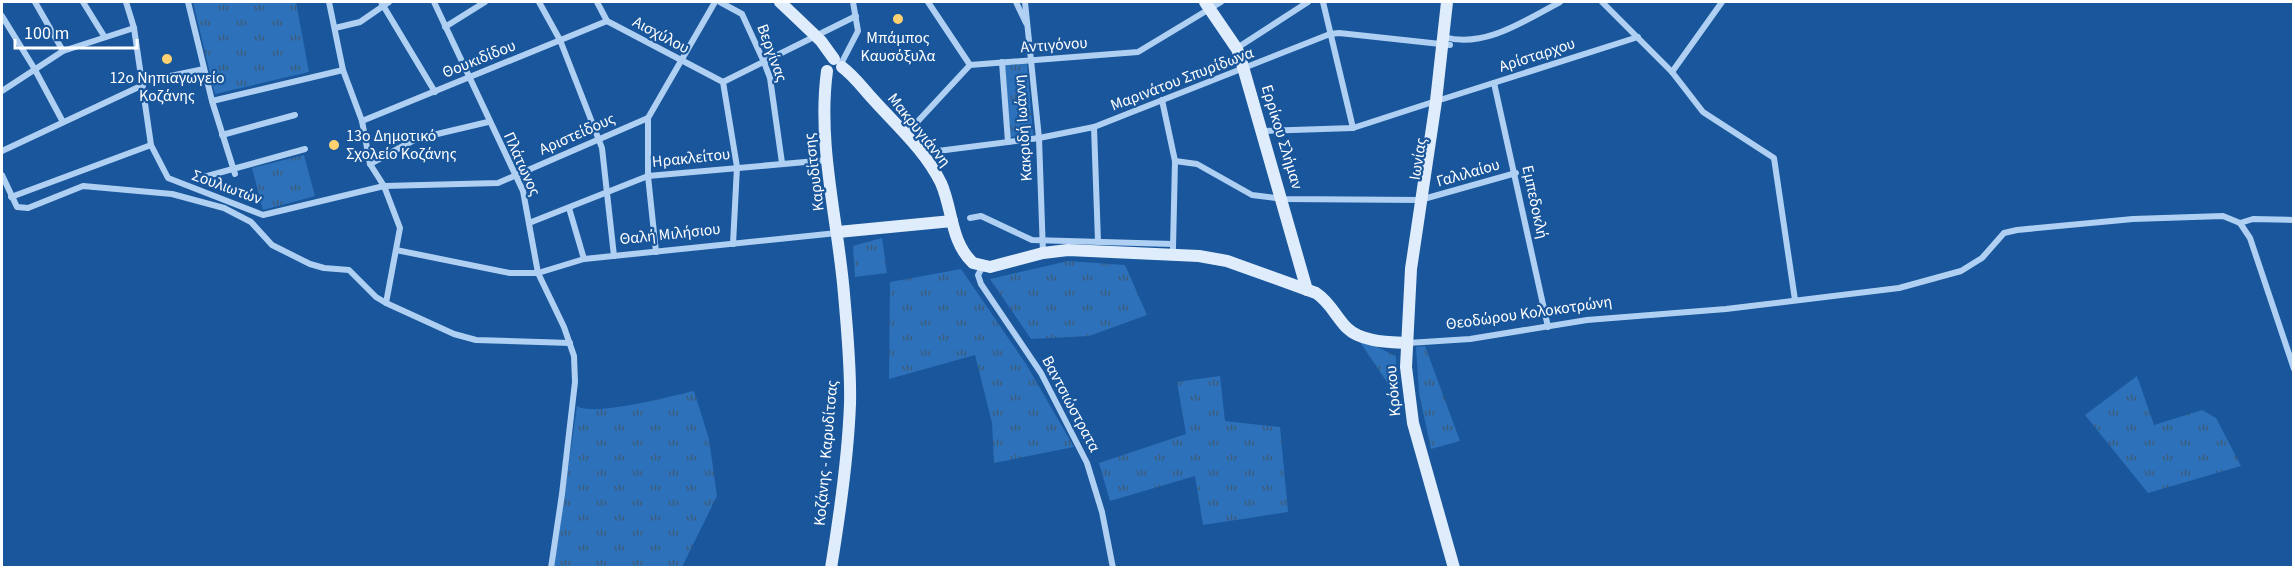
<svg xmlns="http://www.w3.org/2000/svg" width="2295" height="569" viewBox="0 0 2295 569" font-family="'Source Sans 3',sans-serif">
	<style>
		.grass { fill: url(#grass-tufts) }
		.lines { fill: none; stroke-linecap: round; stroke-linejoin: round }
		.street { stroke: #afd0f2; stroke-width: 6 }
		.secondary { stroke: #deecfc; stroke-width: 12 }
		.poi-dot { fill: #ffd170; stroke: #19569b; stroke-width: 2 }
		.labels { text-anchor: middle; dominant-baseline: central; stroke-width: 4.5; stroke-linejoin: round; paint-order: stroke }
		.street-label { font-size: 16px; fill: #fff; stroke: #19569b }
		.poi-label { font-size: 16px; fill: #fff; stroke: #19569b }
	</style>
	<defs>
		<pattern id="grass-tufts" width="24" height="20" patternUnits="userSpaceOnUse" patternTransform="scale(1.5)"><rect width="24" height="20" fill="#2c71b9"/><path d="M3 7l-1-3M5 7V3M7 7l1-3M15 17l-1-3M17 17v-4M19 17l1-3" fill="none" stroke="#3e5d7d"/></pattern>
	</defs>
	<rect width="100%" height="100%" fill="#19569b"/>
	<g class="grass">
		<path d="M193 2H296L309 72 215 94Z"/>
		<path d="M1027 64 1033 135 1010 137 1005 65Z"/>
		<path d="M304 155 315 196 263 210 252 168Z"/>
		<path d="M882 238 887 273 855 277 853 246Z"/>
		<path d="M1068 261 1125 265 1147 315 1089 336 1031 339 990 279Z"/>
		<path d="M961 269 1026 364 1074 447 994 463 992 423 975 355 889 379 890 282Z"/>
		<path d="M1360 342 1373 345 1396 356 1397 397Z"/>
		<path d="M1425 346 1460 441 1431 449 1419 393 1416 347Z"/>
		<path d="M1220 376 1225 421 1280 427 1288 512 1203 525 1195 476 1110 501 1099 463 1186 434 1177 382Z"/>
		<path d="M2137 376 2154 425 2202 410 2216 418 2241 466 2148 493 2085 415Z"/>
		<path d="M694 391 709 439 717 496 682 567H554L577 406C594 417 671 396 694 391Z"/>
	</g>
	<g class="lines">
		<g class="street">
			<path d="M35 2 63 51"/>
			<path d="M83 2 104 36"/>
			<path d="M126 2 134 28 151 145 168 178 263 215 384 186 498 183 648 118 715 2"/>
			<path d="M188 2 212 101 235 174"/>
			<path d="M329 2 343 70 362 121 370 164 384 186 400 228 386 303"/>
			<path d="M381 2 435 92"/>
			<path d="M434 2 523 191 538 273 564 327 574 356 575 382 562 494 551 568"/>
			<path d="M539 2 560 40 602 148 614 256"/>
			<path d="M597 2 607 21 723 82"/>
			<path d="M720 2 742 14 764 62 770 78 782 163"/>
			<path d="M928 2 970 65"/>
			<path d="M1016 2 1026 23"/>
			<path d="M1025 2 1039 138 1043 253"/>
			<path d="M1323 2 1353 128"/>
			<path d="M1602 2 1672 72 1703 112 1774 158 1795 300"/>
			<path d="M2 16 34 68 63 122"/>
			<path d="M445 27 485 2"/>
			<path d="M335 28 360 22 389 2"/>
			<path d="M1444 37C1484 49 1526 20 1560 2"/>
			<path d="M1237 48 1308 2"/>
			<path d="M1002 62 1008 142"/>
			<path d="M841 64 858 31 853 2"/>
			<path d="M1672 72 1722 2"/>
			<path d="M156 79 204 69"/>
			<path d="M723 82 737 167 733 244"/>
			<path d="M723 82 856 16"/>
			<path d="M1494 83 1548 327"/>
			<path d="M2 91 63 51 134 28"/>
			<path d="M1443 99 1638 37"/>
			<path d="M1162 100 1175 161 1173 248"/>
			<path d="M212 101 343 70"/>
			<path d="M648 118V176L656 252"/>
			<path d="M362 121 607 21"/>
			<path d="M1094 127 1098 242"/>
			<path d="M1263 131 1353 128 1436 101"/>
			<path d="M906 134 970 65 1138 52 1221 2"/>
			<path d="M222 135 295 115"/>
			<path d="M2 151 143 85"/>
			<path d="M922 153 1039 138 1094 127 1330 34 1339 33 1450 45"/>
			<path d="M1175 161 1197 164 1252 195 1283 199 1420 200 1516 173"/>
			<path d="M370 164 416 139 488 122"/>
			<path d="M2 175 17 207 28 208 83 186 172 194 224 208 251 222 272 245 310 264 324 268 349 270 376 297 386 303 454 334 476 340 570 343"/>
			<path d="M200 178 305 149"/>
			<path d="M11 197 151 145"/>
			<path d="M569 208 584 259"/>
			<path d="M970 218 981 216 1032 240 1173 244"/>
			<path d="M529 223 648 176 828 160"/>
			<path d="M2240 223 2253 219 2294 220"/>
			<path d="M396 250 510 273H538L584 259 837 233"/>
			<path d="M983 266 978 275 981 284 1041 373 1087 463 1102 512 1113 568"/>
			<path d="M1408 343 1470 339 1587 320 1726 309 1899 288 1961 271 1982 258 2004 233 2017 230 2133 219 2223 216 2240 223 2250 238 2294 369"/>
		</g>
		<g class="secondary">
			<path d="M780 2 821 41 834 59"/>
			<path d="M1205 2 1237 49 1241 60 1307 290"/>
			<path d="M1447 2 1436 101 1411 269 1406 367 1413 423 1454 568"/>
			<path d="M842 67C854 76 861 86 871 97 895 124 925 150 941 183 953 210 950 241 973 263L990 267 1043 253 1068 250 1199 256 1227 261 1316 293C1330 302 1336 317 1347 328 1361 342 1389 342 1407 343"/>
			<path d="M827 71C817 144 838 221 844 294 847 330 851 367 850 404 848 459 840 513 831 568"/>
			<path d="M838 232 952 221"/>
		</g>
	</g>
	<g class="poi-dot">
		<circle cx="898" cy="19" r="6"/>
		<circle cx="167" cy="59" r="6"/>
		<circle cx="334" cy="145" r="6"/>
	</g>
	<g class="labels">
		<g class="street-label">
			<text transform="translate(661 35) rotate(28)">Αισχύλου</text>
			<text transform="translate(1054 45) rotate(-4)">Αντιγόνου</text>
			<text transform="translate(772 53) rotate(70)">Βεργίνας</text>
			<text transform="translate(1537 55) rotate(-18)">Αρίσταρχου</text>
			<text transform="translate(479 59) rotate(-22)">Θουκιδίδου</text>
			<text transform="translate(1182 79) rotate(-21)">Μαρινάτου Σπυρίδωνα</text>
			<text transform="translate(1023 128) rotate(-94)">Κακριδή Ιωάννη</text>
			<text transform="translate(919 130) rotate(51)">Μακρυγιάννη</text>
			<text transform="translate(577 134) rotate(-24)">Αριστείδους</text>
			<text transform="translate(1282 137) rotate(73)">Ερρίκου Σλήμαν</text>
			<text transform="translate(691 158) rotate(-6)">Ηρακλείτου</text>
			<text transform="translate(1418 159) rotate(-81)">Ιωνίας</text>
			<text transform="translate(522 164) rotate(66)">Πλάτωνος</text>
			<text transform="translate(814 172) rotate(-97)">Καρυδίτσης</text>
			<text transform="translate(1468 173) rotate(-16)">Γαλιλαίου</text>
			<text transform="translate(227 187) rotate(20)">Σουλιωτών</text>
			<text transform="translate(1535 202) rotate(78)">Εμπεδοκλή</text>
			<text transform="translate(670 234) rotate(-6)">Θαλή Μιλήσιου</text>
			<text transform="translate(1529 313) rotate(-8)">Θεοδώρου Κολοκοτρώνη</text>
			<text transform="translate(1393 391) rotate(-95)">Κρόκου</text>
			<text transform="translate(1071 404) rotate(62)">Βαντσιώστρατα</text>
			<text transform="translate(826 453) rotate(-85)">Κοζάνης - Καρυδίτσας</text>
		</g>
		<g class="poi-label">
			<text x="898" y="38">Μπάμπος<tspan x="898" dy="18">Καυσόξυλα</tspan></text>
			<text x="167" y="78">12ο Νηπιαγωγείο<tspan x="167" dy="18">Κοζάνης</tspan></text>
			<text x="346" y="136" text-anchor="start">13ο Δημοτικό<tspan x="346" dy="18">Σχολείο Κοζάνης</tspan></text>
		</g>
	</g>
	<rect width="2295" height="569" fill="none" stroke="#ffffff" stroke-width="6"/>
	<path d="M15 39v9h122v-9" fill="none" stroke="#ffffff" stroke-width="3"/>
	<text x="24" y="39" font-size="18" fill="#ffffff" stroke="#19569b" stroke-width="4.5" paint-order="stroke">100 m</text>
</svg>
